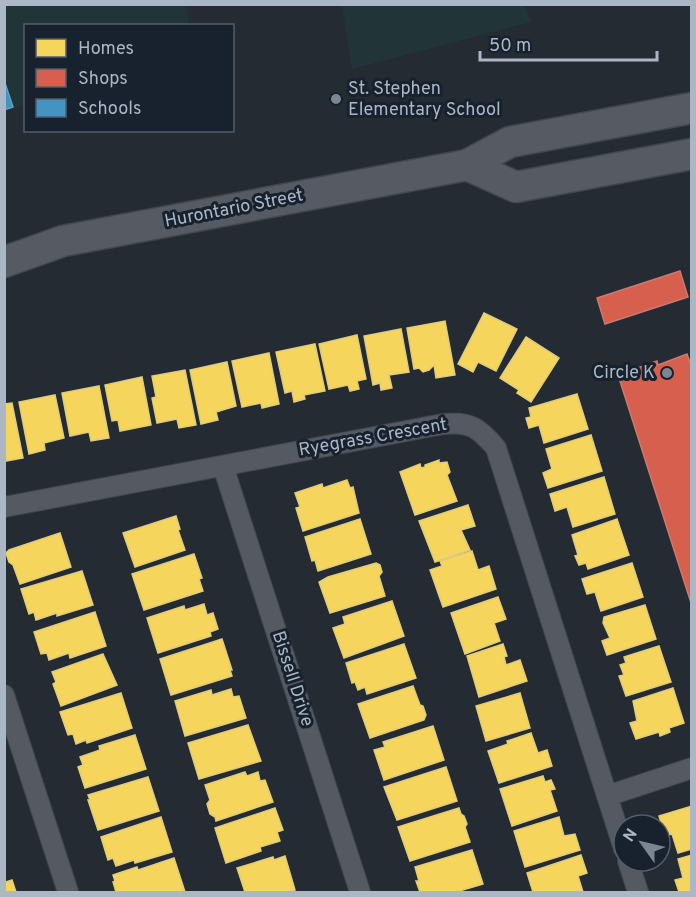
<svg xmlns="http://www.w3.org/2000/svg" width="696" height="897" viewBox="0 0 696 897" font-family="Overpass,sans-serif">
	<style>
		.green { fill: #213539 }
		.homes { fill: #f6d55c; stroke: #e0cc7c; stroke-width: 1.5 }
		.shops { fill: #d6604d; stroke: #c97a71; stroke-width: 1.5 }
		.schools { fill: #4393c3; stroke: #629ec4; stroke-width: 1.5 }
		.lines { fill: none; stroke-linecap: round; stroke-linejoin: round }
		.minor-casing { stroke: #40464c; stroke-width: 22 }
		.primary-casing { stroke: #414750; stroke-width: 33 }
		.minor { stroke: #545962; stroke-width: 20 }
		.primary { stroke: #565b63; stroke-width: 30 }
		.poi-dot { fill: #7c8693; stroke: #18212e; stroke-width: 2 }
		.labels { text-anchor: middle; dominant-baseline: central; stroke-width: 6; stroke-linejoin: round; paint-order: stroke }
		.poi-label { font-size: 18px; fill: #acb7c6; stroke: #18212e; text-anchor: start }
		.street-label { font-size: 18px; fill: #acb7c6; stroke: #18212e }
	</style>
	<rect width="100%" height="100%" fill="#242b33"/>
	<g class="green">
		<path d="M5 5H185L189 21 188 25 26 26 25 105 5 111Z"/>
		<path d="M342 5H525L531 22 352 69Z"/>
	</g>
	<g class="homes">
		<path d="M484 313 517 329 496 371 478 362 473 372 458 364Z"/>
		<path d="M445 321 455 375 436 378 434 365 429 370 423 372 419 368 414 369 407 328Z"/>
		<path d="M401 329 409 372 389 375 392 388 381 390 380 383 373 385 364 336Z"/>
		<path d="M357 335 366 379 357 381 359 389 350 391 348 385 329 389 319 344Z"/>
		<path d="M526 337 559 358 531 402 517 393 519 390 500 378Z"/>
		<path d="M315 344 325 391 304 395 305 399 294 402 292 391 285 393 276 352Z"/>
		<path d="M269 353 279 404 262 408 261 403 242 407 232 361Z"/>
		<path d="M227 362 236 406 216 412 218 420 201 424 190 370Z"/>
		<path d="M185 370 196 425 179 428 177 419 157 423 152 398 156 397 152 376Z"/>
		<path d="M142 377 151 425 120 431 118 420 112 421 105 385Z"/>
		<path d="M99 386 109 438 91 441 89 432 70 436 62 393Z"/>
		<path d="M577 394 588 429 544 443 539 425 529 428 526 418 531 417 529 408Z"/>
		<path d="M55 395 64 438 44 443 45 450 29 454 19 402Z"/>
		<path d="M12 403 23 458 6 461 4 404Z"/>
		<path d="M591 435 602 471 548 488 543 473 552 469 546 449Z"/>
		<path d="M439 460V463L447 462 450 472 447 475 457 501 415 515 400 472 420 464 421 468 425 467V465Z"/>
		<path d="M604 477 615 514 573 527 567 507 555 511 550 494Z"/>
		<path d="M347 480 350 488 353 487 359 513 303 531 296 508 300 507 295 493 322 484 323 488Z"/>
		<path d="M468 505 475 526 461 530 470 550 435 562 419 521Z"/>
		<path d="M176 516 180 529 178 530 185 550 135 567 123 533Z"/>
		<path d="M360 519 371 554 318 571 315 560 312 561 305 537Z"/>
		<path d="M617 519 629 555 588 569 586 563 579 565 575 556 578 555 572 535Z"/>
		<path d="M60 533 71 567 20 584 13 565 9 562 6 553 9 550Z"/>
		<path d="M472 551 478 570 489 566 496 589 443 607 430 570 442 566 440 561Z"/>
		<path d="M194 554 202 578 199 579 203 591 144 610 132 574Z"/>
		<path d="M376 563 380 565 382 572 379 576 385 596 330 613 319 582 328 577Z"/>
		<path d="M632 563 643 597 601 611 595 592 587 594 582 579Z"/>
		<path d="M82 571 93 605 57 616V613L36 620 34 612 29 614 21 589Z"/>
		<path d="M498 597 506 619 494 623 500 641 465 654 451 613Z"/>
		<path d="M392 601 404 636 344 658 333 628 345 624 343 617Z"/>
		<path d="M204 604 207 615 213 613 218 629 210 632 211 636 158 653 147 618 184 606 185 610Z"/>
		<path d="M645 605 656 639 607 655 602 641 610 638 603 623 604 617Z"/>
		<path d="M95 612 106 646 70 658 69 653 49 660 47 653 41 654 34 632Z"/>
		<path d="M222 639 232 670H230L232 676 171 695 160 659Z"/>
		<path d="M404 644 416 678 367 694 365 687 358 690 355 682 352 683 346 663Z"/>
		<path d="M503 644 507 656 504 657 506 665 520 660 527 681 479 697 467 656Z"/>
		<path d="M659 646 671 682 626 696 619 676 624 675 620 665 626 663 624 657Z"/>
		<path d="M103 654 117 685 61 706 53 684 56 682 52 672Z"/>
		<path d="M413 686 420 705 423 706 426 715 424 720 370 738 358 704Z"/>
		<path d="M673 688 684 723 669 728 670 732 660 736 659 732 636 739 630 723 637 721 633 701Z"/>
		<path d="M231 689 233 697 239 696 246 718 185 736 175 701 211 690 212 695Z"/>
		<path d="M121 693 132 728 87 743 86 740 76 744 73 734 68 735 60 712Z"/>
		<path d="M520 693 530 728 486 741 476 706Z"/>
		<path d="M248 725 261 761 199 779 188 743Z"/>
		<path d="M433 726 444 760 384 780 374 750 385 747 383 742Z"/>
		<path d="M531 733 538 753 547 750 552 766 499 783 488 751 508 744 507 741Z"/>
		<path d="M135 735 146 769 85 788 78 767 83 765 80 757 100 750 99 746Z"/>
		<path d="M446 767 457 801 397 820 384 787Z"/>
		<path d="M245 772 247 776 258 772 260 781 265 780 273 802 216 821 215 817 210 814 207 804 210 800 205 785Z"/>
		<path d="M543 776 545 782 551 780 555 789 550 790 557 811 512 826 500 789Z"/>
		<path d="M148 777 159 811 98 830 88 800H90L88 795Z"/>
		<path d="M692 806V849L678 853 672 834 665 836 659 816Z"/>
		<path d="M275 808 283 830 277 832 280 841 260 847 261 851 226 863 215 828Z"/>
		<path d="M459 808 461 814 464 816 467 824 465 827 470 842 410 861 398 827Z"/>
		<path d="M161 817 172 852 135 863 134 860 116 866 113 858 108 860 101 837Z"/>
		<path d="M559 817 564 836 575 834 580 850 525 867 514 831Z"/>
		<path d="M472 850 483 884 456 892H420L416 881H419L415 867Z"/>
		<path d="M581 855 587 873 578 876 583 892H533L527 873Z"/>
		<path d="M692 855V892H679L675 880 683 878 678 859Z"/>
		<path d="M285 856 295 890 287 892H245L237 868 273 857 274 860Z"/>
		<path d="M174 858 185 892H116L113 882 115 881 113 875 137 867 138 870Z"/>
		<path d="M4 878 6 882 12 880 16 892H4Z"/>
	</g>
	<g class="shops">
		<path d="M680 271 688 297 605 324 597 298Z"/>
		<path d="M687 354 692 368V606L618 375 657 361 658 365Z"/>
	</g>
	<path class="schools" d="M4 80 13 107 4 110Z"/>
	<g class="lines">
		<defs>
			<g id="minor">
				<path d="M223 466 360 892"/>
				<path d="M4 507 443 424C470 421 479 428 496 448L624 849"/>
				<path d="M4 695 68 892"/>
				<path d="M607 796 692 768"/>
				<path d="M628 861 638 892"/>
			</g>
			<g id="primary">
				<path d="M467 165 516 187 692 154"/>
				<path d="M4 262 63 241 467 165 510 142 692 108"/>
			</g>
		</defs>
		<use href="#minor" class="minor-casing"/>
		<use href="#primary" class="primary-casing"/>
		<use href="#minor" class="minor"/>
		<use href="#primary" class="primary"/>
	</g>
	<g class="poi-dot">
		<circle cx="336" cy="99" r="6"/>
		<circle cx="667" cy="373" r="6"/>
	</g>
	<g class="labels">
		<g class="poi-label">
			<text x="348" y="89">St. Stephen<tspan x="348" dy="21">Elementary School</tspan></text>
			<text x="655" y="373" text-anchor="end">Circle K</text>
		</g>
		<g class="street-label">
			<text transform="translate(234 209) rotate(-11)">Hurontario Street</text>
			<text transform="translate(373 438) rotate(-10)">Ryegrass Crescent</text>
			<text transform="translate(292 679) rotate(72)">Bissell Drive</text>
		</g>
	</g>
	<rect width="696" height="897" fill="none" stroke="#acb7c6" stroke-width="12"/>
	<rect x="24" y="24" width="210" height="108" fill="#18212e" stroke="#535d6b" stroke-width="1.5"/>
	<rect x="36" y="39" width="30" height="18" fill="#f6d55c" stroke="#535d6b" stroke-width="1.5"/>
	<text x="78" y="54" font-size="18" fill="#acb7c6">Homes</text>
	<rect x="36" y="69" width="30" height="18" fill="#d6604d" stroke="#535d6b" stroke-width="1.5"/>
	<text x="78" y="84" font-size="18" fill="#acb7c6">Shops</text>
	<rect x="36" y="99" width="30" height="18" fill="#4393c3" stroke="#535d6b" stroke-width="1.5"/>
	<text x="78" y="114" font-size="18" fill="#acb7c6">Schools</text>
	<g transform="translate(642 843) rotate(304)"><circle r="28" fill="#18212e" stroke="#535d6b" stroke-width="1.5"/>
	<path d="M0-4.5L10 22L0 15L-10 22Z" fill="#7c8693"/>
	<text y="-9" font-size="16" font-weight="bold" text-anchor="middle" fill="#acb7c6">N</text>
	</g>
	<path d="M480 51v9h177v-9" fill="none" stroke="#acb7c6" stroke-width="3"/>
	<text x="489" y="51" font-size="18" fill="#acb7c6" stroke="#18212e" stroke-width="4.5" paint-order="stroke">50 m</text>
</svg>
